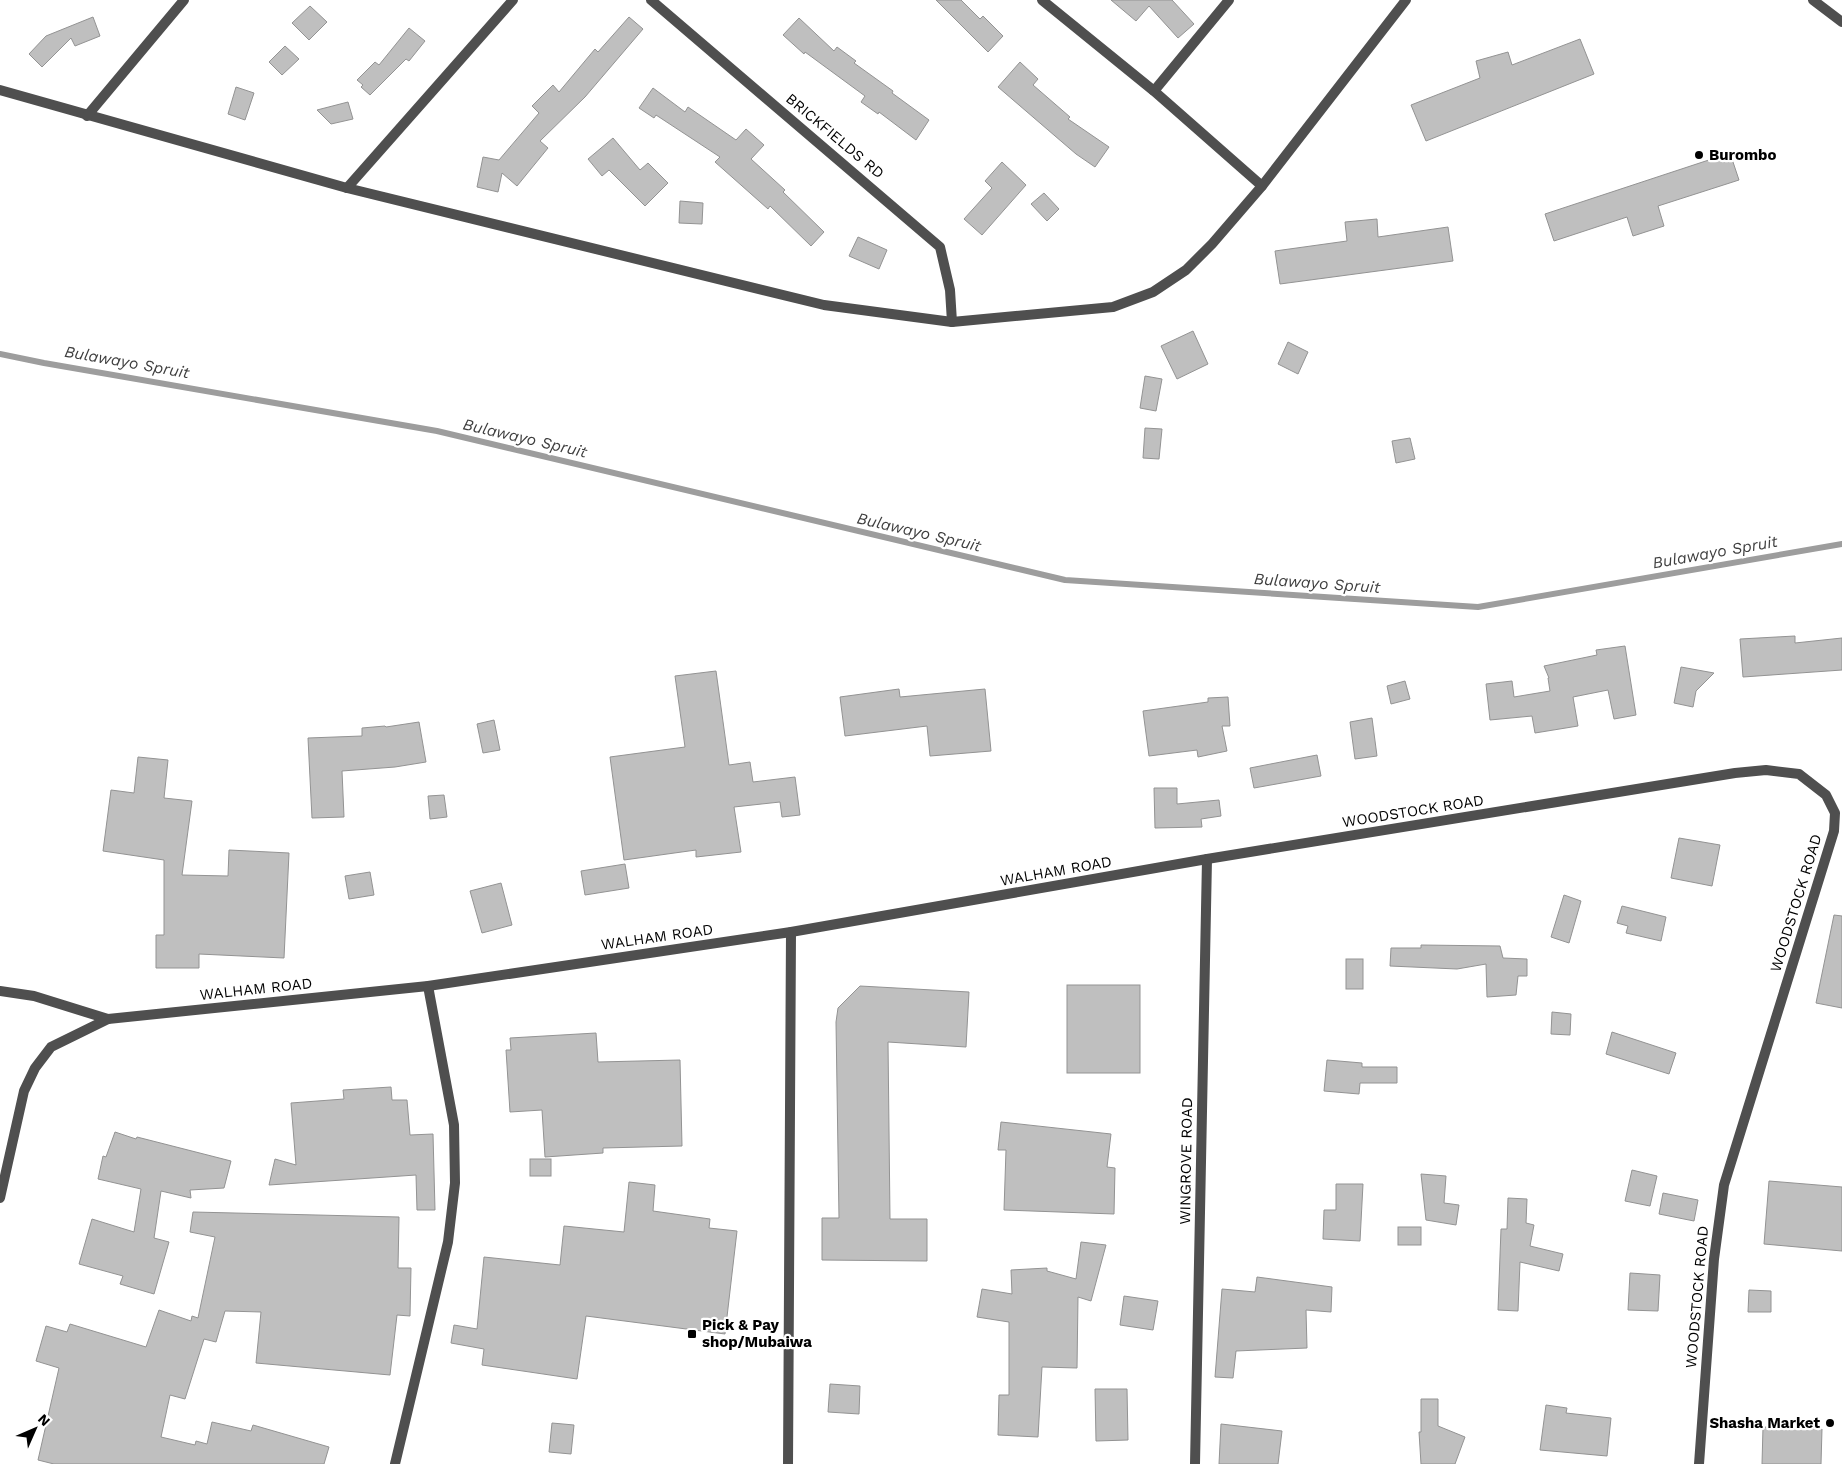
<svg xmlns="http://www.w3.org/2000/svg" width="1842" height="1464" viewBox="0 0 1842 1464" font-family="'Work Sans',sans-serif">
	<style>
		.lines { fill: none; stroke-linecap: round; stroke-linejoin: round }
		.stream { stroke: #9d9d9d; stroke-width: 6 }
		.building { fill: #bfbfbf; stroke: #939393 }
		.street { stroke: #4f4f4f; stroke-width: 10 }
		.poi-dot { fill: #000; stroke: #fff; stroke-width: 2 }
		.labels { text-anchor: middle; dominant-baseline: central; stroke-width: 4.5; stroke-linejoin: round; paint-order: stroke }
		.street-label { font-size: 15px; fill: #000; stroke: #fff }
		.poi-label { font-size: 15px; font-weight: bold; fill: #000; stroke: #fff; text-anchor: start }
		.water-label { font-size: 16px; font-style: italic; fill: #3e3e3e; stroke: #fff }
	</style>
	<rect width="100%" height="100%" fill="#fff"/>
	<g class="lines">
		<path class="stream" d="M0 354 44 363 437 431 1065 580 1478 607 1842 544"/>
	</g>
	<g class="building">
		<path d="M936 0H961L980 19 983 16 1003 36 988 52Z"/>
		<path d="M1111 0H1172L1194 24 1178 38 1149 6 1136 21Z"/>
		<path d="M310 6 327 22 309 40 292 23Z"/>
		<path d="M93 17 100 36 75 46 71 38 42 67 29 54 46 36Z"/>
		<path d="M629 17 643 29 585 97 540 141 548 148 517 186 502 173 498 192 477 187 483 157 499 160 539 113 532 106 553 85 559 92 595 49 598 52Z"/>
		<path d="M799 18 834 51 837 47 856 61 854 63 893 91 892 93 929 120 916 140 879 112 878 114 861 102 865 96 805 52 804 54 783 35Z"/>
		<path d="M409 28 425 41 409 61 406 59 370 95 361 87 363 85 357 80 375 62 379 65Z"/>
		<path d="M1580 39 1594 74 1426 141 1411 105 1480 78 1476 61 1508 52 1512 65Z"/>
		<path d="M285 46 299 59 282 75 269 62Z"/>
		<path d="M1020 62 1038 79 1033 85 1070 117 1068 119 1109 147 1095 167 1076 154 998 87Z"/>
		<path d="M236 87 254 93 245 120 228 114Z"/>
		<path d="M653 88 685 112 688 107 736 140 746 129 764 145 751 159 785 190 783 192 824 232 811 246 770 206 768 209 715 162 720 157 656 115 654 118 639 108Z"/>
		<path d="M348 102 353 119 331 124 317 110Z"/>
		<path d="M613 138 640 170 648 163 668 183 645 206 609 170 602 176 588 159Z"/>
		<path d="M1730 153 1739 180 1658 206 1664 226 1633 236 1627 217 1554 241 1545 214Z"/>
		<path d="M1002 162 1026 185 982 235 964 219 992 188 985 181Z"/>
		<path d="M1044 193 1059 209 1047 221 1031 204Z"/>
		<path d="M680 201 703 203 702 224 679 223Z"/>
		<path d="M1377 219 1378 237 1448 227 1453 261 1280 284 1275 251 1347 241 1345 222Z"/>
		<path d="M858 237 887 250 879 269 849 256Z"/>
		<path d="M1193 331 1208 364 1177 379 1161 346Z"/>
		<path d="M1288 342 1308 352 1298 374 1278 364Z"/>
		<path d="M1145 376 1162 379 1156 411 1140 408Z"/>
		<path d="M1145 428 1162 429 1159 459 1143 458Z"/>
		<path d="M1410 438 1415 459 1396 463 1392 441Z"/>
		<path d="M1795 636V643L1842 638V670L1743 677 1740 639Z"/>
		<path d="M1625 646 1636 715 1614 719 1608 690 1573 697 1578 726 1535 733 1532 716 1490 720 1486 684 1512 681 1514 697 1550 691 1548 678H1549L1544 666 1597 655 1596 650Z"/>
		<path d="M1681 667 1714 673 1696 691 1693 707 1674 703Z"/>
		<path d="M716 671 729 765 750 762 753 782 795 777 800 815 782 817 780 802 734 807 741 852 696 857V850L624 860 610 757 685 747 675 676Z"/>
		<path d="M1405 681 1410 699 1391 704 1387 686Z"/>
		<path d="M899 689 900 697 985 689 991 751 930 756 927 726 845 736 840 697Z"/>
		<path d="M1228 697 1230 726H1222L1227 751 1198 757 1197 750 1149 756 1143 711 1208 702V698Z"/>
		<path d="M1372 718 1377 756 1355 759 1350 722Z"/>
		<path d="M494 720 500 750 483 753 477 724Z"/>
		<path d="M419 722 426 762 395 767 342 771 344 817 312 818 308 738 362 736V728L385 726 386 727Z"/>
		<path d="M1317 755 1321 776 1254 788 1250 768Z"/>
		<path d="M138 757 168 760 164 798 192 801 182 875 228 876 229 850 289 853 284 958 199 954V968H156V935H164V860L103 851 111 790 134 793Z"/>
		<path d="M1154 788H1177V804L1219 800 1221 816 1201 819 1202 827 1155 828Z"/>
		<path d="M444 795 447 817 430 819 428 796Z"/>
		<path d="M1679 838 1720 845 1712 886 1671 878Z"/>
		<path d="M625 864 629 888 585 895 581 871Z"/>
		<path d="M370 872 374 895 349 899 345 876Z"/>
		<path d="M501 883 512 925 482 933 470 891Z"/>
		<path d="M1564 895 1581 901 1569 943 1551 937Z"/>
		<path d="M1622 906 1666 917 1661 941 1626 933 1628 926 1617 923Z"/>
		<path d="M1834 915 1842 916V1008L1816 1003Z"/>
		<path d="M1421 945 1500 946 1503 958 1527 959V976H1518L1516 995 1487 997 1486 964 1457 969 1390 966 1391 948H1421Z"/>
		<rect x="1346" y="959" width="17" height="30"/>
		<rect x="1067" y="985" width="73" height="88"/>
		<path d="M860 986 969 992 966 1047 888 1042 890 1219H927V1261L822 1260V1218H839L836 1022 838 1008Z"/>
		<path d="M1552 1012 1571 1014 1570 1035 1551 1034Z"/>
		<path d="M1612 1032 1676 1053 1669 1074 1606 1054Z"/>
		<path d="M596 1033 598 1062 680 1060 682 1146 603 1148V1153L545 1157 542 1110 510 1112 506 1050H511L510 1038Z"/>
		<path d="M1327 1060 1362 1063V1067H1397V1083H1360L1359 1094 1324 1091Z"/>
		<path d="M391 1087 392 1100H407L410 1135 433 1134 435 1210H417L416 1175 269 1185 275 1159 296 1165 291 1103 344 1099 343 1090Z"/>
		<path d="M1001 1122 1111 1134 1107 1167 1115 1168 1114 1214 1004 1210 1006 1150H998Z"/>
		<path d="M115 1132 136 1139 137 1137 231 1161 224 1188 190 1190 191 1198 161 1191 154 1238 169 1242 154 1294 120 1284 123 1276 79 1264 92 1219 134 1232 141 1189 98 1179 103 1156 106 1157Z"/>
		<rect x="530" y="1159" width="21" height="17"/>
		<path d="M1632 1170 1657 1176 1650 1206 1625 1201Z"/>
		<path d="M1421 1174 1446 1176 1444 1203 1459 1205 1456 1225 1426 1220Z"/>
		<path d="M1769 1181 1842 1187V1251L1764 1244Z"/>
		<path d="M629 1182 655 1185 653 1211 710 1219 709 1228 737 1231 725 1334 586 1316 577 1379 482 1365 484 1349 451 1343 454 1325 477 1329 484 1257 560 1265 564 1226 624 1232Z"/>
		<path d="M1336 1184H1363L1360 1241 1323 1239 1324 1210H1336Z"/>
		<path d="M1663 1193 1698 1200 1694 1221 1659 1214Z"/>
		<path d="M1508 1198 1527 1199 1526 1223 1534 1225 1530 1246 1563 1254 1559 1271 1520 1262 1518 1311 1498 1310 1501 1229H1507Z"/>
		<path d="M193 1212 399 1217 398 1268H411L410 1316 397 1315 390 1375 256 1363 261 1312 225 1311 216 1342 204 1339 185 1399 170 1395 161 1437 195 1445 196 1441 207 1444 212 1422 251 1431 253 1425 329 1447 324 1464H54L38 1460 59 1368 36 1361 46 1326 67 1332 70 1324 146 1347 159 1310 191 1321 192 1316 198 1318 215 1237 190 1232Z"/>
		<rect x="1398" y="1227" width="23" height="18"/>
		<path d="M1081 1242 1106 1245 1091 1301 1078 1297 1077 1368 1042 1367 1038 1437 998 1435 999 1395H1009V1322L977 1317 982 1289 1012 1294 1011 1270 1047 1268V1271L1076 1279Z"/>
		<path d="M1630 1273 1660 1275 1658 1311 1628 1310Z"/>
		<path d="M1257 1277 1332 1287 1331 1312 1306 1310 1307 1348 1236 1351 1233 1378 1215 1377 1222 1289 1255 1292Z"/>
		<path d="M1749 1290 1771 1291V1312H1748Z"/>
		<path d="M1124 1296 1158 1301 1153 1330 1120 1325Z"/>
		<path d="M830 1384 860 1386 859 1414 828 1412Z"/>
		<path d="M1095 1389H1127L1128 1440 1096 1441Z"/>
		<path d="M1421 1399H1438V1426L1465 1437 1455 1464H1421L1419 1432H1421Z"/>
		<path d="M1546 1405 1567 1408 1566 1413 1611 1418 1607 1456 1540 1450Z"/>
		<path d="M552 1423 574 1425 571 1454 549 1452Z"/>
		<path d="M1221 1424 1282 1431 1278 1464H1219Z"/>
		<path d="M1763 1427 1822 1429 1821 1464H1762Z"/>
	</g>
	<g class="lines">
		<g class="street">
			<path d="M651 0 940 247 950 290 952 322"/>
			<path d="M1042 0 1154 91 1262 186"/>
			<path d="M1813 0 1842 22"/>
			<path d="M0 90 347 188 824 305 952 322 1113 307 1153 292 1186 270 1212 244 1262 186 1406 0"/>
			<path d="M1154 91 1229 0"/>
			<path d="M87 116 184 0"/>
			<path d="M347 188 513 0"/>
			<path d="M0 991 34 996 108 1019"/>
			<path d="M0 1198 24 1091 35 1068 51 1047 108 1019 428 986 791 932 1207 859 1735 773 1766 770 1799 774 1826 795 1835 813 1834 831 1724 1185 1714 1259 1699 1464"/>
			<path d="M395 1464 448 1242 455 1183 454 1125 428 986"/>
			<path d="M788 1464 791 932"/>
			<path d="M1195 1464 1207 859"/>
		</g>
	</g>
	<g class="poi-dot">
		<circle cx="1699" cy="155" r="5"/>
		<rect x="687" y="1329" width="10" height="10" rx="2.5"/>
		<circle cx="1830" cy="1423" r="5"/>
	</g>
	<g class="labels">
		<g class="street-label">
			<text transform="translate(835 136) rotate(40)">BRICKFIELDS RD</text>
			<text transform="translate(1413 811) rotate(-9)">WOODSTOCK ROAD</text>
			<text transform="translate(1056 871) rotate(-10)">WALHAM ROAD</text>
			<text transform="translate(1796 903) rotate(-73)">WOODSTOCK ROAD</text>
			<text transform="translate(657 937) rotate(-8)">WALHAM ROAD</text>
			<text transform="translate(256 989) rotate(-6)">WALHAM ROAD</text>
			<text transform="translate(1186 1161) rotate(-89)">WINGROVE ROAD</text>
			<text transform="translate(1697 1297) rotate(-85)">WOODSTOCK ROAD</text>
		</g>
		<g class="poi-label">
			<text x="1709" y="155">Burombo</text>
			<text x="702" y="1325">Pick &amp; Pay<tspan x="702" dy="17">shop/Mubaiwa</tspan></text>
			<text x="1820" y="1423" text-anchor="end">Shasha Market</text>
		</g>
		<g class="water-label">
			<text transform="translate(127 362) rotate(10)">Bulawayo Spruit</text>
			<text transform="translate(525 438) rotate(13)">Bulawayo Spruit</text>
			<text transform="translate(919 532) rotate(13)">Bulawayo Spruit</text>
			<text transform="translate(1715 552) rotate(-10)">Bulawayo Spruit</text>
			<text transform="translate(1317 583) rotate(4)">Bulawayo Spruit</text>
		</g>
	</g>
	<g transform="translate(35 1429) rotate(45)" stroke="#ffffff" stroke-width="4" paint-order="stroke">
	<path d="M0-4L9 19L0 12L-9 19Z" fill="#000000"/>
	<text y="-8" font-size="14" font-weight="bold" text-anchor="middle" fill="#000000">N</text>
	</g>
</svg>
